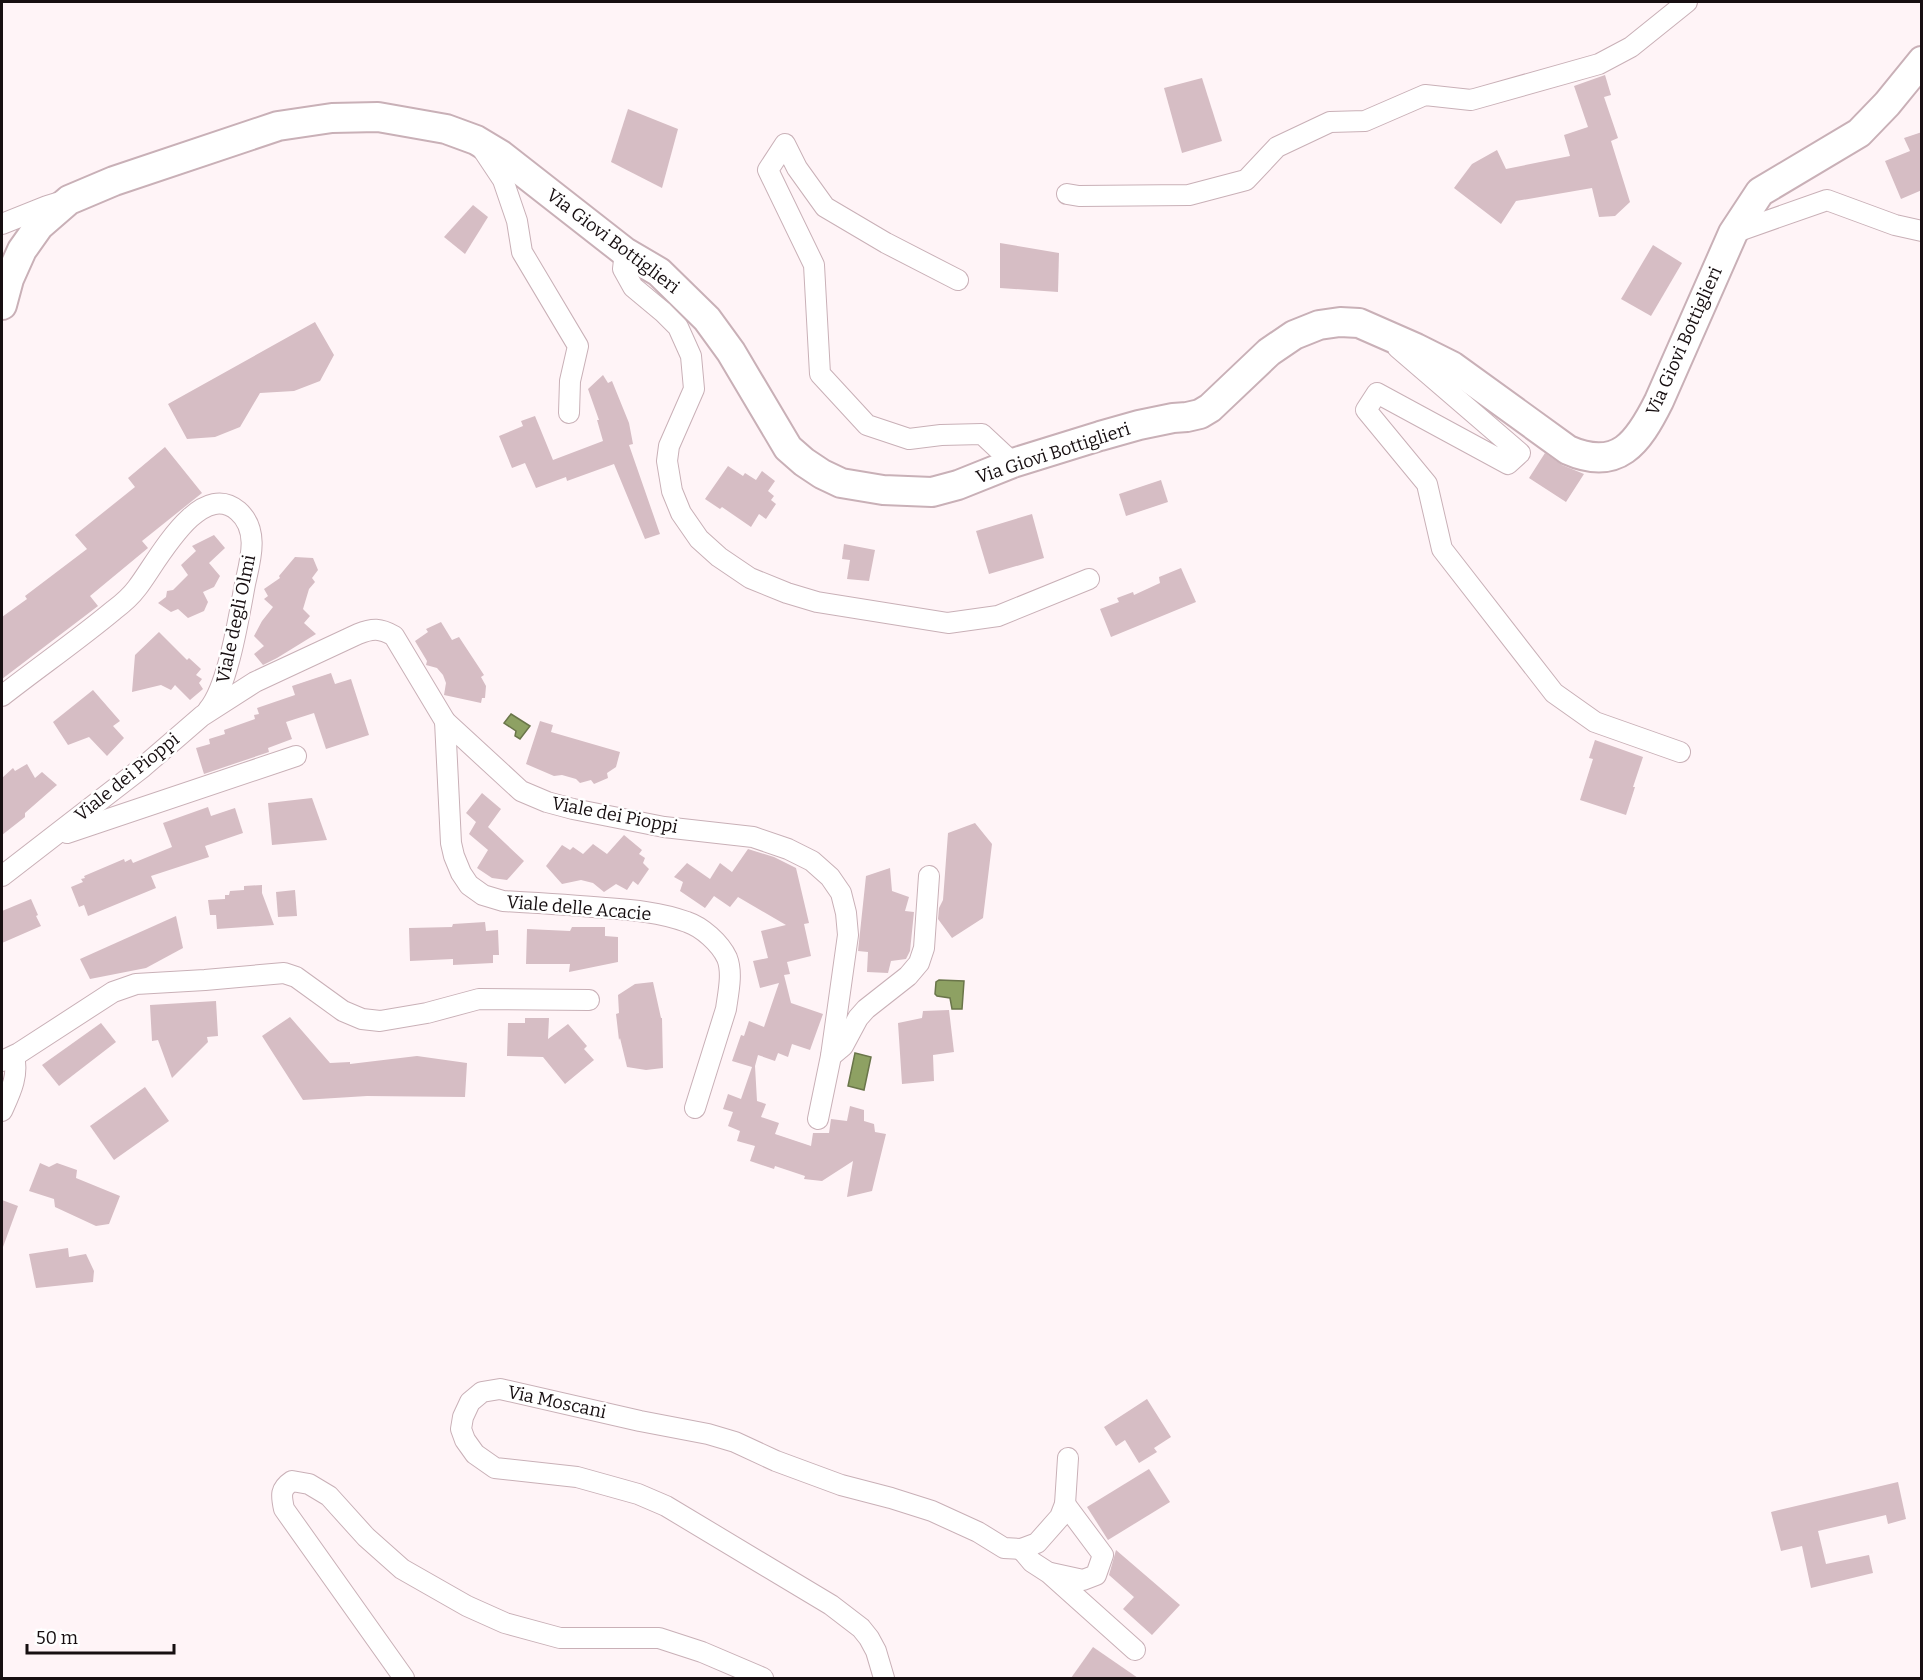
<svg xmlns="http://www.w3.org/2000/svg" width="1923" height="1680" viewBox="0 0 1923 1680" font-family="Bitter,serif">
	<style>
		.water { fill: #8ea163; stroke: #6a754a; stroke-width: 1.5 }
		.building { fill: #d6bdc4 }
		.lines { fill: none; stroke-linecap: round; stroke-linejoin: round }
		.street-casing { stroke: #c9b0b7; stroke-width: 22 }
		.secondary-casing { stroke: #c9b0b7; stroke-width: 32 }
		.street { stroke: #fff; stroke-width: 20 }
		.secondary { stroke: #fff; stroke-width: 28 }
		.labels { text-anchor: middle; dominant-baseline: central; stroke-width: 5; stroke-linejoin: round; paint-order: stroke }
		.street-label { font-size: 18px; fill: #170f11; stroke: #fff }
	</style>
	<rect width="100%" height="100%" fill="#fff4f7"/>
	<g class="water">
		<path d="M511 714 530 726 520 739 515 736 516 731 504 723Z"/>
		<path d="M939 980 964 981 962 1009H952L950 998 937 996 935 994 936 982Z"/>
		<path d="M855 1053 871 1057 864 1090 848 1086Z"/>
	</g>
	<g class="building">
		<path d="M1605 75 1611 95 1604 97 1618 138 1611 141 1630 202 1615 216 1599 217 1592 188 1516 201 1501 224 1454 188 1472 164 1497 150 1506 169 1570 156 1564 135 1588 127 1574 86Z"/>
		<path d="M1202 78 1222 141 1182 153 1164 88Z"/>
		<path d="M628 109 678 129 662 188 611 162Z"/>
		<path d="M1922 132V190L1901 199 1885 161 1910 151 1904 138Z"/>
		<path d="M473 205 488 217 465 254 444 237Z"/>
		<path d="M1000 243 1059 253 1058 292 1000 288Z"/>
		<path d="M1653 245 1682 263 1651 316 1621 299Z"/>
		<path d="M315 322 334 355 320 381 294 391 260 393 240 427 215 437 187 439 168 404Z"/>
		<path d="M603 375 608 383 612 381 629 423 633 444 629 445 660 534 645 539 614 464 567 481 566 477 536 488 525 463 512 468 499 436 523 426 521 421 535 416 553 460 603 441 597 420H599L588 389Z"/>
		<path d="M165 447 202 493 142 541 148 548 90 596 98 606 2 679V617L27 599 25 596 87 549 75 535 135 487 128 478Z"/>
		<path d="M1545 453 1562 465 1584 474 1566 502 1529 478Z"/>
		<path d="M728 466 743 476 745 473 756 480 762 471 775 481 768 491 774 496 771 500 776 504 766 519 759 514 751 527 722 507 720 509 705 499Z"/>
		<path d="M1161 480 1168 502 1126 516 1119 494Z"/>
		<path d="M1032 514 1044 558 989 574 976 531Z"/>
		<path d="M214 535 225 548 209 563 220 576 214 587 203 592 208 602 204 611 188 618 178 609 171 612 158 603 166 597 167 591 173 590 188 575 181 565 196 551 192 546Z"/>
		<path d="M844 544 875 550 869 581 847 579 850 560 842 559Z"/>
		<path d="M295 557 313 558 318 570 312 578 315 582 309 589 303 609 310 616 304 623 316 634 277 658 263 665 254 654 264 646 254 636 262 621 273 607 264 599 268 596 264 589 280 578 279 576Z"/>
		<path d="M1181 568 1196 602 1111 637 1100 609 1119 602 1117 598 1133 592 1134 595 1160 583 1159 577Z"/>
		<path d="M441 622 452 640 459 637 484 675 481 677 486 686 485 698H482L481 703 444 695 446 683 443 675 437 668 426 665 427 661 415 641 428 632 426 629Z"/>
		<path d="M159 632 187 660 189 658 201 669 196 675 202 679 199 683 203 689 190 700 175 685 171 690 161 685 132 692 135 655Z"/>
		<path d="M331 673 335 684 351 679 369 735 326 749 314 713 286 722 292 739 268 748 269 752 204 774 196 748 210 744 209 739 225 734 224 730 255 719 254 715 259 714 257 708 295 695 292 686Z"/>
		<path d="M93 690 120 721 113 726 124 738 107 756 89 737 68 745 53 722Z"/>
		<path d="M540 721 553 725 551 732 620 752 616 767 607 773 608 778 594 784 591 780 580 783 576 779 562 775 554 776 526 764Z"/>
		<path d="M1595 740 1643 757 1633 787H1635L1626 815 1580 800 1593 759 1589 758Z"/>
		<path d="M27 764 35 778 42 772 57 785 25 813V817L2 835V778L13 768 15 771Z"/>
		<path d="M482 793 501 809 488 827 524 861 507 880 492 878 477 868 488 850 469 834 476 822 466 813Z"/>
		<path d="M312 798 327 840 272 845 268 803Z"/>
		<path d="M208 807 211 816 235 808 243 833 205 846 209 857 151 876 156 888 88 916 84 905 79 907 71 887 83 882 81 879 85 878 84 876 124 859 125 862 131 859 133 863 172 847 163 823Z"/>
		<path d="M975 823 992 844 983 918 952 938 938 919 939 908 943 900 948 833Z"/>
		<path d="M624 835 642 850 639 854 645 858 643 863 649 869 638 885 633 881 627 890 616 884 604 892 593 883 581 880 562 884 546 866 562 845 570 850 573 847 583 854 593 844 607 854Z"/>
		<path d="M748 849 774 857 796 868 809 923 804 924 811 956 787 962 790 974 784 975 791 1003 823 1014 810 1050 792 1044 788 1057 778 1053 775 1061 758 1055 755 1066 757 1101 766 1104 761 1117 779 1123 775 1134 811 1146 813 1133H829L831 1119 847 1121 850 1106 864 1110V1121L874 1124 875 1132 886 1134 872 1191 847 1197 853 1161 822 1181 804 1179 805 1176 775 1166 774 1169 750 1161 755 1146 737 1141 740 1131 728 1126 733 1112 723 1109 728 1094 741 1099 752 1067 732 1061 741 1035 744 1036 749 1021 764 1027 779 983 760 988 753 961 768 958 761 931 786 925 738 897 730 907 714 896 705 908 680 891 683 882 674 877 687 863 710 879 720 863 732 872Z"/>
		<path d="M890 868 892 891 909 897 905 911 914 912 910 951 906 959 891 961 888 973 867 972 868 952 858 951 866 876Z"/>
		<path d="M262 885V893L274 925 217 929 216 915H210L208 900 225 899V895H229L230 891 244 890V886Z"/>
		<path d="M295 890 297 916 278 917 276 892Z"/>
		<path d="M31 899 38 915 36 916 41 926 2 943V911Z"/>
		<path d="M176 916 183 948 146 968 90 979 80 959Z"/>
		<path d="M485 922 486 931 498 930 499 955H493V963L453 965V959L410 961 409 928 452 927 453 924Z"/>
		<path d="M572 927H605V936L618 937V962L569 972 570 964H526L527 929 570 931Z"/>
		<path d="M653 982 661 1018H662L663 1068 646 1070 627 1067 620 1038 619 1040 616 1014 619 1013 618 995 635 984Z"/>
		<path d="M216 1001 218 1036 207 1037 208 1042 172 1078 158 1040 152 1041 150 1005Z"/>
		<path d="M949 1010 954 1052 933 1055 934 1081 902 1084 898 1023 922 1018 923 1011Z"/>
		<path d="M290 1017 330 1063 350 1062V1064L417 1056 467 1063 465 1097 367 1096 303 1100 262 1036Z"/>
		<path d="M525 1018H549L548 1039 568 1024 587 1046 584 1049 594 1060 565 1084 543 1057 507 1056 508 1023H525Z"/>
		<path d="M101 1023 116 1042 59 1086 42 1065Z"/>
		<path d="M145 1087 169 1121 114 1160 90 1126Z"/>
		<path d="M40 1163 49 1167 57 1163 77 1170 76 1178 120 1196 109 1224 96 1226 55 1207 54 1199 29 1191Z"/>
		<path d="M2 1200 18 1206 3 1247 2 1246Z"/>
		<path d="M68 1248 69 1257 86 1254 94 1271 93 1282 36 1288 29 1254Z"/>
		<path d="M1147 1399 1171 1437 1154 1448 1157 1452 1139 1463 1125 1440 1116 1446 1104 1427Z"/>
		<path d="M1149 1469 1170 1502 1108 1540 1087 1507Z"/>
		<path d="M1898 1482 1906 1519 1888 1524 1886 1515 1818 1531 1826 1564 1869 1555 1873 1573 1811 1588 1802 1546 1781 1551 1771 1512Z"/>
		<path d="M1116 1550 1180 1605 1152 1635 1123 1609 1134 1597 1109 1575Z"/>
		<path d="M1093 1647 1138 1678H1071Z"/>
	</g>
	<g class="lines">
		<defs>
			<g id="street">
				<path d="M481 147 503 180 517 221 522 252 578 346 570 381 569 413"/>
				<path d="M1067 194 1079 196 1189 195 1246 180 1277 147 1330 122 1365 121 1425 95 1471 100 1599 64 1631 47 1687 2"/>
				<path d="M2 224 47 206 60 202"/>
				<path d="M1733 233 1827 200 1895 225 1922 231"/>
				<path d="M625 252 623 269 633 287 663 312 678 327 691 356 694 389 669 446 667 461 672 491 681 513 699 539 719 557 750 578 787 593 817 602 948 623 998 616 1089 579"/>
				<path d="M958 280 886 243 825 207 797 168 785 144 768 170 814 265 820 374 867 425 909 439 941 435 982 434 1013 463"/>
				<path d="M1398 348 1520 453 1508 464 1377 393 1366 410 1427 484 1442 549 1554 693 1595 722 1680 752"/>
				<path d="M2 696C39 667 78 640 114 610 122 604 131 596 137 588 156 564 199 478 238 511 260 530 250 561 245 584 239 616 228 687 208 710"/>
				<path d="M445 721 451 843 454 856 461 873 469 885 483 895 503 901C537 903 571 905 605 908 632 910 660 912 687 922 702 927 720 943 727 958 733 973 728 994 726 1009L695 1108"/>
				<path d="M67 833 296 756"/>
				<path d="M2 876 143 767 202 716 255 682 358 634C373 628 380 628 394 636L445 721 521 791 547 802 573 809 664 827 753 837 788 849 812 861 830 877 841 893 846 913 848 935 831 1056 818 1119"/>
				<path d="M831 1056 843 1046 858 1018 866 1009 908 976 919 963 924 948 929 876"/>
				<path d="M2 1061 19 1053 113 992 136 984 205 980 284 973 296 977 343 1011 362 1019 380 1021 427 1013 479 999 589 1000"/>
				<path d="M2 1111C10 1093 19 1076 14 1056"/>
				<path d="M1021 1549 1032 1562 1049 1573 1135 1650"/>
				<path d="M1051 1573 1083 1580 1096 1575 1103 1555 1065 1504"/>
				<path d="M404 1678 284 1509C281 1495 280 1489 292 1481L309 1484 329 1496 366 1537 402 1569 467 1606 505 1623 560 1638H659L702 1652 763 1678"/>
				<path d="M884 1678 876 1651 869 1638 861 1628 831 1605 666 1506 638 1494 577 1477 495 1468 475 1454 465 1440 461 1429 463 1417 470 1402 482 1392 500 1389 640 1421 708 1434 735 1442 776 1461 841 1485 891 1498 932 1511 978 1532 1004 1548 1021 1549 1037 1543 1060 1517 1065 1504 1068 1458"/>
			</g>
			<path id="secondary" d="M2 305 9 279 22 250 39 226 69 200 114 181 278 126 332 118 378 117 446 129 476 140 501 155 625 252 659 272 707 319 731 352 788 448 804 462 822 474 841 483 883 490 932 492 958 485 1013 463 1100 436 1139 425 1173 418 1187 417 1200 414 1210 408 1269 352 1294 335 1319 325 1340 322 1359 323 1416 348 1452 366 1568 450C1618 472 1638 443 1659 401L1733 233 1760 192 1859 133 1887 104 1922 61"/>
		</defs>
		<use href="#street" class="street-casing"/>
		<use href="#secondary" class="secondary-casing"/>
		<use href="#street" class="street"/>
		<use href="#secondary" class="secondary"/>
	</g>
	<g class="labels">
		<g class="street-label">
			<text transform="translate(613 241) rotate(37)">Via Giovi Bottiglieri</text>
			<text transform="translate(1684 341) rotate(-66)">Via Giovi Bottiglieri</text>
			<text transform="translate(1053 453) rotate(-18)">Via Giovi Bottiglieri</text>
			<text transform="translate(236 619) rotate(-78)">Viale degli Olmi</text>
			<text transform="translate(127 777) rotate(-39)">Viale dei Pioppi</text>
			<text transform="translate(615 815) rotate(11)">Viale dei Pioppi</text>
			<text transform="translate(579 908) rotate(5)">Viale delle Acacie</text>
			<text transform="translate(557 1402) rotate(12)">Via Moscani</text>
		</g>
	</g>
	<rect width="1923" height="1680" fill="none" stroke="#170f11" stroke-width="6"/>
	<path d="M27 1644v9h147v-9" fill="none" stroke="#170f11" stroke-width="3"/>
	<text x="36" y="1644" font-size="18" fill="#170f11" stroke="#ffffff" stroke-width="4.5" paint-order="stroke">50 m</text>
</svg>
